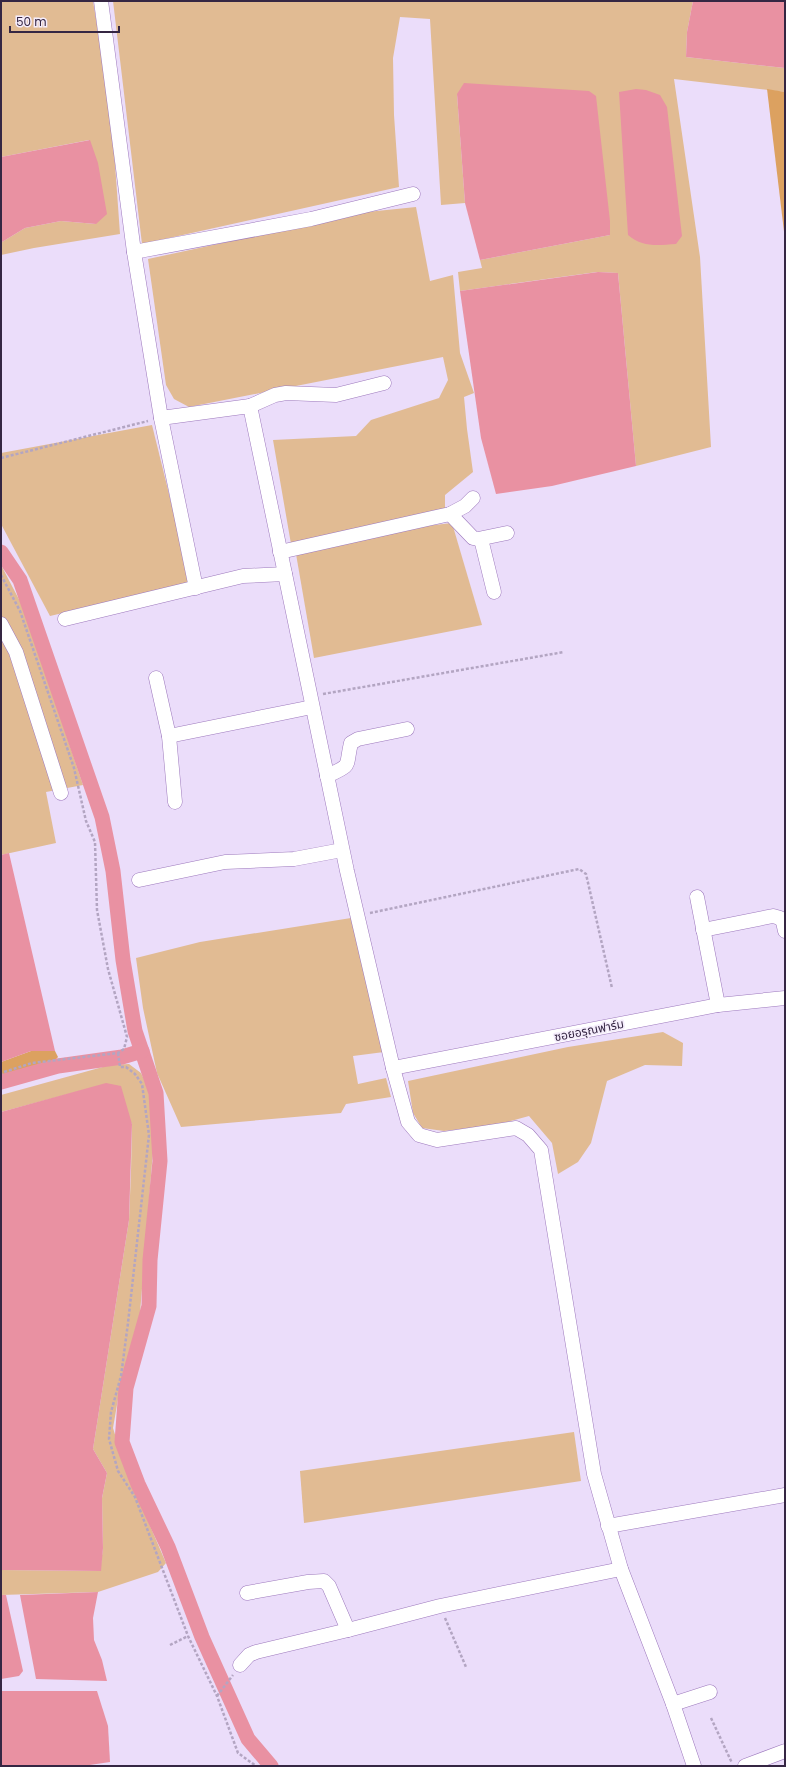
<svg xmlns="http://www.w3.org/2000/svg" width="786" height="1767" viewBox="0 0 786 1767" font-family="Poppins,'Noto Sans Thai',sans-serif">
	<style>
		.green { fill: #e1bb93 }
		.forest { fill: #dca160 }
		.water { fill: #e991a2 }
		.lines { fill: none; stroke-linecap: round; stroke-linejoin: round }
		.canal { stroke: #e991a2; stroke-width: 15 }
		.minor-casing { stroke: #9d79bd; stroke-width: 15 }
		.path { stroke: #b3a5c2; stroke-width: 2.5; stroke-dasharray: 3 2; stroke-linecap: butt }
		.minor { stroke: #fff; stroke-width: 14 }
		.labels { text-anchor: middle; dominant-baseline: central; stroke-width: 3.5; stroke-linejoin: round; paint-order: stroke }
		.street-label { font-size: 12px; fill: #352643; stroke: #f5edfc }
	</style>
	<rect width="100%" height="100%" fill="#ebddfa"/>
	<g class="green">
		<path d="M1 1H93L111 108 120 234 34 248 1 255V238L2 242 25 228 61 221 96 224 89 140 1 157Z"/>
		<path d="M113 1H693L687 32 686 57 785 68V92L674 79 700 257 711 447 636 466 618 273 597 272 460 291 458 272 482 268 480 260 610 235 457 94 465 203 441 205 430 19 400 17 393 58 394 115 399 187 142 244Z"/>
		<path d="M416 207 430 281 453 275 460 353 474 393 464 397 467 429 473 472 445 495V509L291 544 273 440 356 436 371 420 439 398 448 380 443 357 189 407 174 399 166 385 148 259 367 212Z"/>
		<path d="M152 425 191 583 50 616 1 524V453Z"/>
		<path d="M452 523 482 625 314 658 296 554 426 526Z"/>
		<path d="M1 565 24 609 83 785 46 792 56 843 1 855Z"/>
		<path d="M351 918 384 1052 353 1056 358 1084 386 1078 391 1097 346 1104 341 1113 181 1127 157 1073 143 1008 136 958 200 942Z"/>
		<path d="M663 1032 683 1043 682 1066 645 1065 607 1081 591 1143 578 1162 558 1174 552 1143 529 1116 496 1125 444 1131 422 1128 413 1113 408 1081 568 1047Z"/>
		<path d="M129 1064 141 1073 150 1092 154 1138 139 1326 118 1399 113 1428 126 1470 166 1563 158 1572 98 1592 1 1595V1570L100 1571 103 1548 102 1498 107 1473 93 1449 129 1220 131 1171 132 1124 106 1084 1 1112V1095L110 1065Z"/>
		<path d="M574 1432 581 1481 304 1523 300 1471Z"/>
	</g>
	<g class="forest">
		<path d="M767 89 785 92V240Z"/>
		<path d="M31 1051H55L58 1057 50 1066 1 1079V1062Z"/>
	</g>
	<g class="water">
		<path d="M693 1H785V68L686 57 687 32Z"/>
		<path d="M464 83 589 91 596 96 610 221V235L480 260 465 203 457 94Z"/>
		<path d="M636 89 646 90 660 95 667 107 682 236 676 244C658 245 643 248 628 235L619 92Z"/>
		<path d="M90 140 98 163 107 214 96 224 61 221 25 228 2 242 1 157Z"/>
		<path d="M598 272 618 273 636 466 552 486 496 494 481 438 460 291Z"/>
		<path d="M9 853 55 1051H31L1 1062V855Z"/>
		<path d="M106 1083 121 1086 132 1124 129 1220 93 1449 107 1473 102 1498 103 1548 101 1571 1 1570V1112Z"/>
		<path d="M98 1592 93 1618 94 1640 102 1660 107 1681 36 1679 20 1595Z"/>
		<path d="M1 1595H6L23 1671 19 1676 1 1679Z"/>
		<path d="M1 1691H97L108 1726 110 1762 83 1766H1Z"/>
	</g>
	<g class="lines">
		<g class="canal">
			<path d="M1 552 20 580 102 817 113 871 123 960 135 1031 156 1093 160 1161 150 1260 149 1306 126 1388 122 1442 138 1484 168 1547 202 1637 248 1739 271 1766"/>
			<path d="M1 1082 58 1066 122 1057 142 1051"/>
		</g>
		<defs>
			<g id="minor">
				<path d="M101 1 134 252 161 418 250 406 347 871 393 1068 408 1122 419 1135 437 1140 516 1128 528 1135 541 1150 594 1474 621 1569 673 1704 694 1766"/>
				<path d="M134 252 311 219 413 194"/>
				<path d="M250 406 275 395 286 393 336 395 384 383"/>
				<path d="M161 418 196 588"/>
				<path d="M450 514 473 538 478 539 507 533"/>
				<path d="M481 539 494 592"/>
				<path d="M280 552 450 514 465 506 473 498"/>
				<path d="M65 619 243 576 285 574"/>
				<path d="M1 624 16 652 61 793"/>
				<path d="M156 678 169 736 175 802"/>
				<path d="M169 736 312 707"/>
				<path d="M327 776C353 764 345 768 351 743L358 739 407 729"/>
				<path d="M139 880 225 862 294 859 342 850"/>
				<path d="M697 897 718 1005"/>
				<path d="M703 930 773 916 780 918 783 922 785 931"/>
				<path d="M393 1068 718 1005 785 998"/>
				<path d="M608 1526 785 1495"/>
				<path d="M247 1593 308 1582 324 1581 329 1586 348 1630 440 1606 621 1569"/>
				<path d="M240 1665 249 1655 256 1652 348 1630"/>
				<path d="M673 1704 710 1692"/>
				<path d="M745 1766 785 1751"/>
			</g>
		</defs>
		<use href="#minor" class="minor-casing"/>
		<g class="path">
			<path d="M1 458 148 421"/>
			<path d="M1 575 20 611 74 768 86 821 95 842 97 910 108 969 127 1037 124 1049 118 1053 32 1063 1 1073"/>
			<path d="M323 694 564 652"/>
			<path d="M370 913 579 869 586 874 612 988"/>
			<path d="M118 1053 120 1067H126L135 1074 142 1084 149 1135 128 1323 121 1376 111 1412 109 1439 118 1471 135 1497 188 1636 217 1696 238 1753 256 1766"/>
			<path d="M445 1618 466 1667"/>
			<path d="M170 1645 188 1636"/>
			<path d="M217 1696 233 1675"/>
			<path d="M711 1718 732 1763"/>
		</g>
		<use href="#minor" class="minor"/>
	</g>
	<g class="labels">
		<g class="street-label">
			<text transform="translate(589 1030) rotate(-11)">ซอยอรุณฟาร์ม</text>
		</g>
	</g>
	<rect width="786" height="1767" fill="none" stroke="#352643" stroke-width="4"/>
	<path d="M10 26v6h109v-6" fill="none" stroke="#352643" stroke-width="2"/>
	<text x="16" y="26" font-size="12" fill="#352643" stroke="#f5edfc" stroke-width="3" paint-order="stroke">50 m</text>
</svg>
